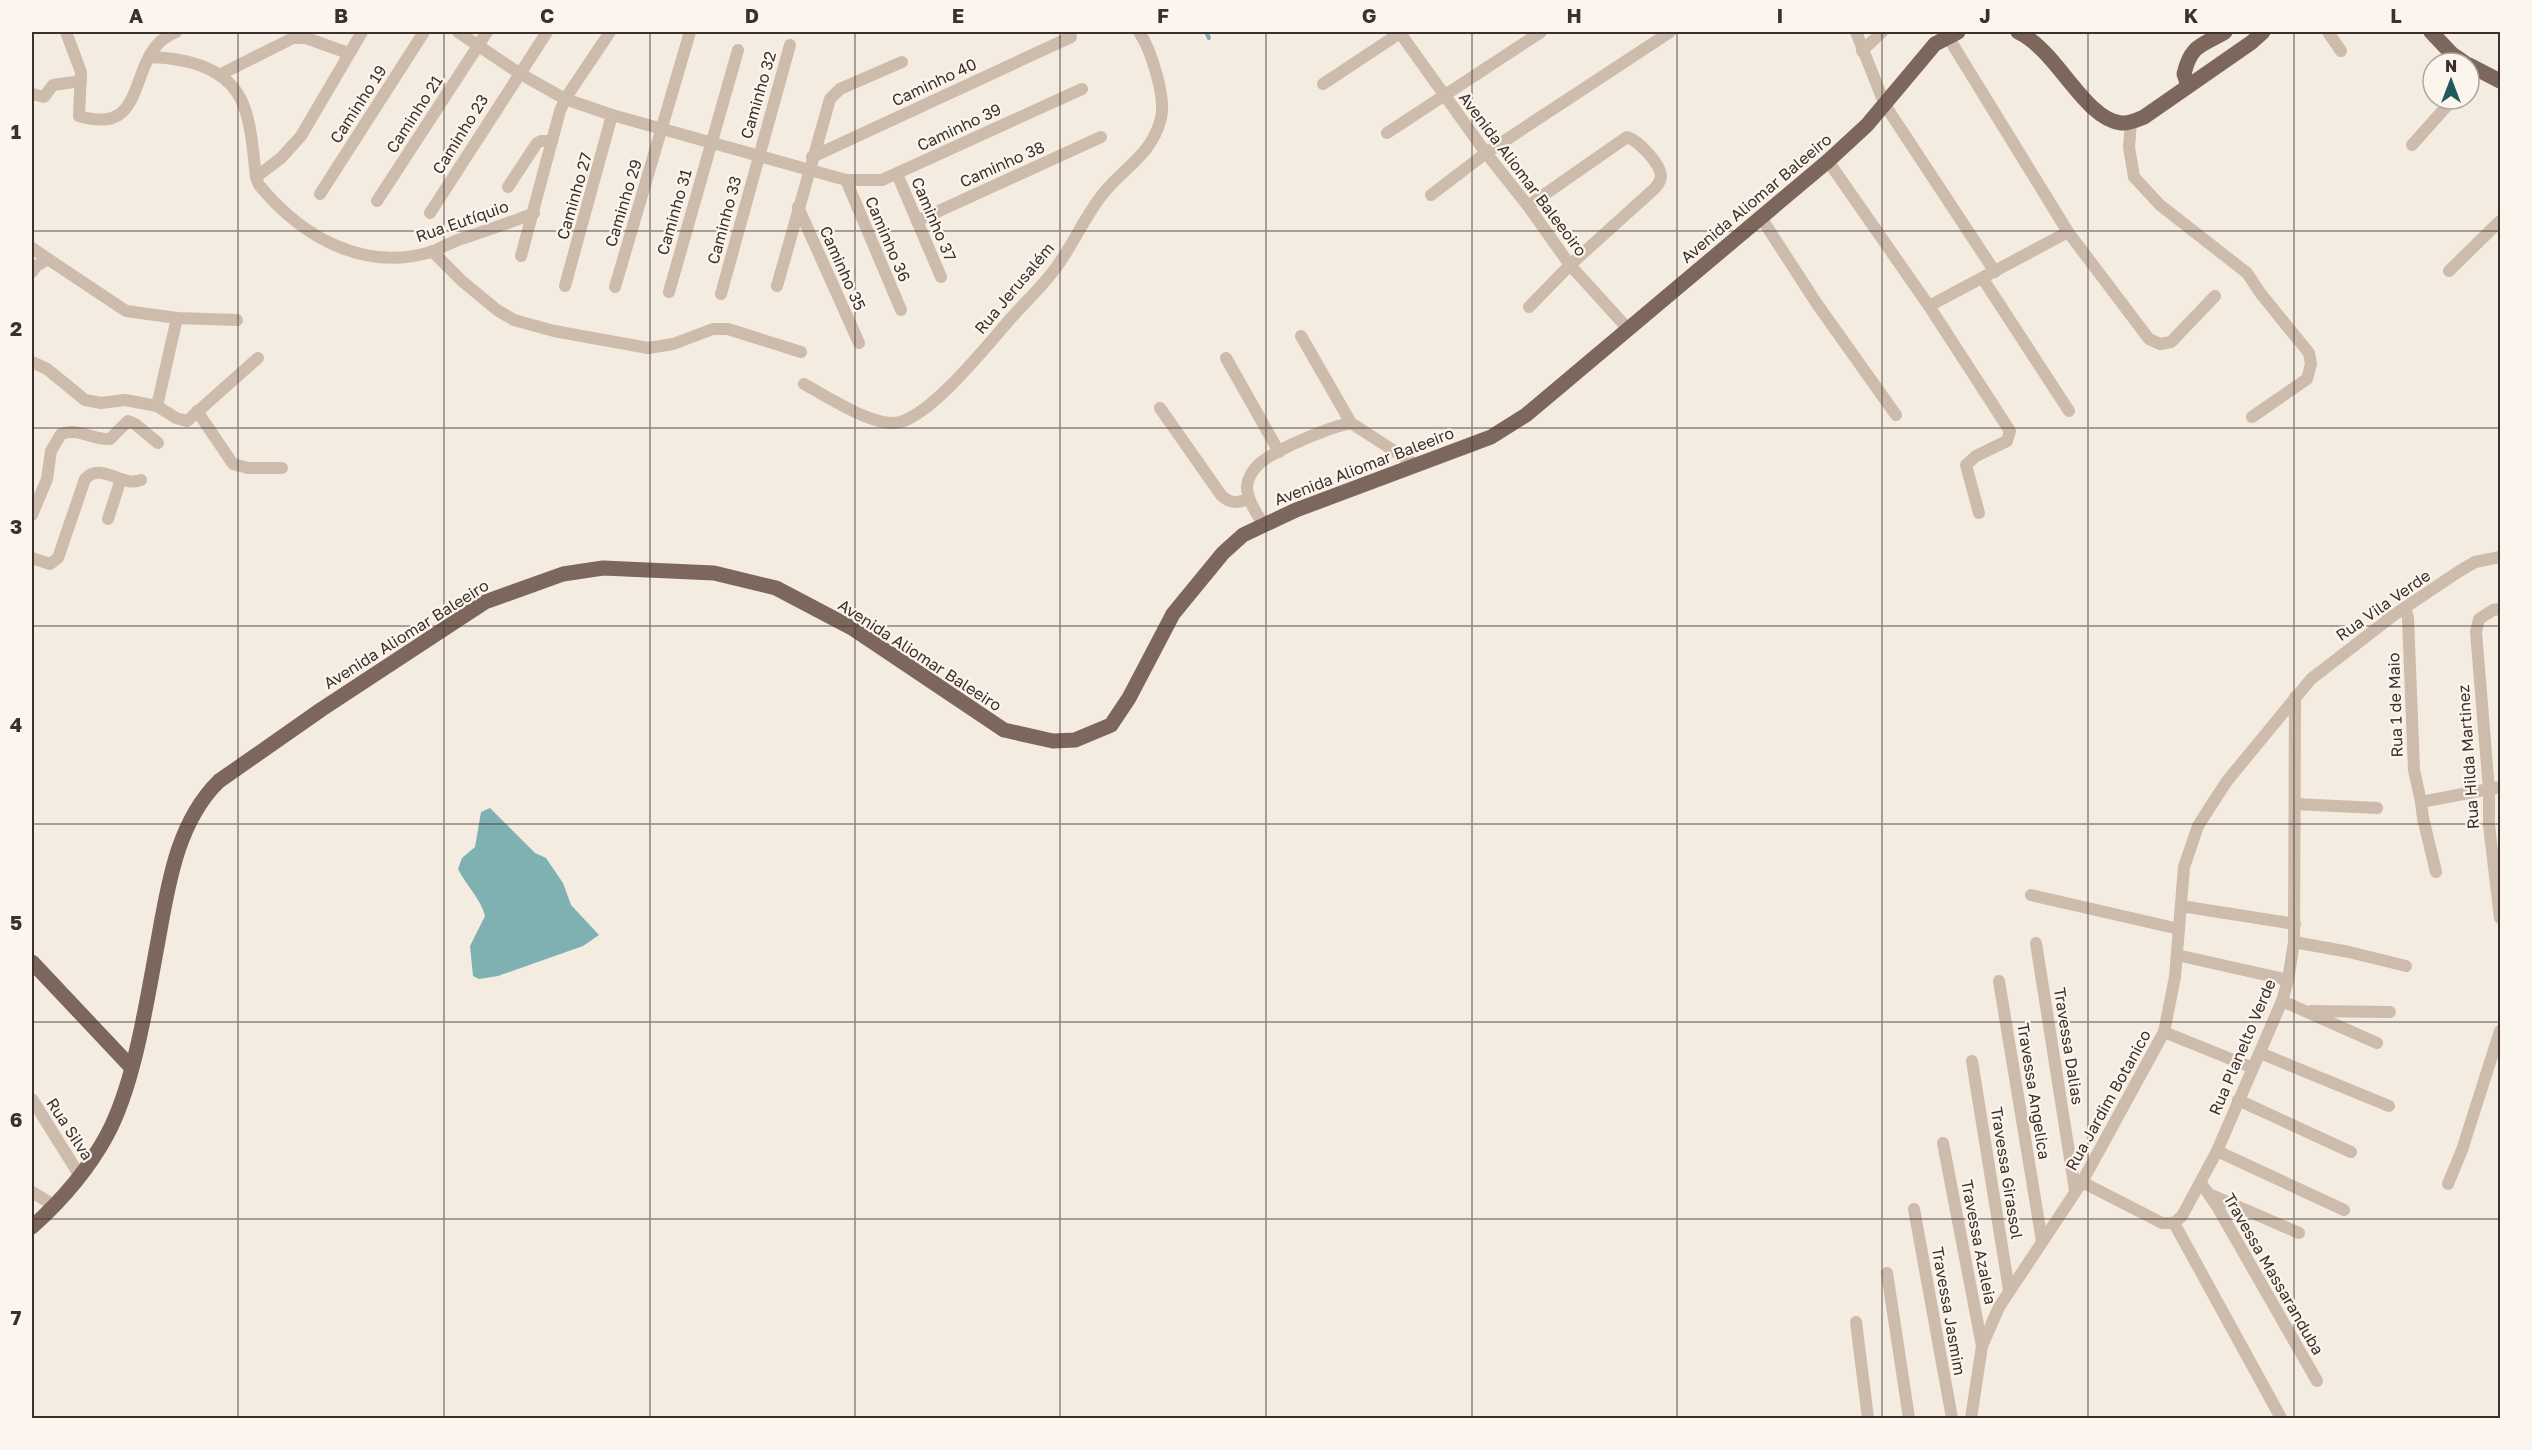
<svg xmlns="http://www.w3.org/2000/svg" width="2532" height="1450" viewBox="0 0 2532 1450" font-family="'Golos Text',sans-serif">
	<style>
		.water { fill: #7fb0b2 }
		.lines { fill: none; stroke-linecap: round; stroke-linejoin: round }
		.stream { stroke: #7fb0b2; stroke-width: 4 }
		.minor { stroke: #cdbbac; stroke-width: 12 }
		.major { stroke: #7d675c; stroke-width: 15 }
		.grid { fill: none; stroke: #3b302b; stroke-width: 1.5; stroke-opacity: 0.55 }
		.labels { text-anchor: middle; dominant-baseline: central; stroke-width: 4.5; stroke-linejoin: round; paint-order: stroke }
		.street-label { font-size: 16px; fill: #3b302b; stroke: #fbf5ee }
		.neatline { fill: none; stroke: #3b302b; stroke-width: 2 }
		.grid-label { font-size: 20px; text-anchor: middle; font-weight: bold; fill: #3b302b }
	</style>
	<rect width="100%" height="100%" fill="#f4ebe1"/>
	<path class="water" d="M490 808 535 853 546 858 563 883 571 905 599 935 583 946 498 976 479 979 473 976 470 946 485 916C481 899 466 885 458 869L462 858 475 847 481 812Z"/>
	<g class="lines">
		<path class="stream" d="M1206 32 1209 38"/>
		<g class="minor">
			<path d="M66 32 81 72 79 116C142 135 130 76 157 45 162 39 169 35 176 32"/>
			<path d="M458 32 519 73 565 99 612 115 846 180H882L1082 89"/>
			<path d="M1403 32 1400 33 1486 153 1528 206 1570 265 1629 330"/>
			<path d="M1856 32 1885 105 1995 272"/>
			<path d="M2328 32 2341 51"/>
			<path d="M1948 37 2068 232 2149 339 2160 344 2171 342 2215 296"/>
			<path d="M1862 51 1882 32"/>
			<path d="M149 57C185 58 228 67 243 104 252 126 253 154 256 177L259 185C302 237 363 272 431 252 441 248 451 242 461 239 485 231 510 223 534 213"/>
			<path d="M219 75 293 38H306L348 53"/>
			<path d="M2469 81 2478 71"/>
			<path d="M1323 84 1400 33"/>
			<path d="M32 94 44 97 53 85 81 81"/>
			<path d="M2131 122 2129 147 2134 177 2160 205 2247 273 2261 294 2309 353 2311 364 2307 379 2252 417"/>
			<path d="M1387 133 1541 32"/>
			<path d="M2412 145 2453 99"/>
			<path d="M812 157 1071 37"/>
			<path d="M1828 161 1929 306 2068 232"/>
			<path d="M897 174 941 277"/>
			<path d="M256 177 281 158 301 136 362 32"/>
			<path d="M846 180 901 310"/>
			<path d="M508 187 537 143 541 141H552"/>
			<path d="M320 194 424 32"/>
			<path d="M1431 195 1486 153 1670 32"/>
			<path d="M377 201 487 32"/>
			<path d="M1528 206 1627 137C1639 141 1661 164 1661 177 1660 183 1657 186 1653 190L1570 265 1529 307"/>
			<path d="M798 207 859 343"/>
			<path d="M430 213 547 32"/>
			<path d="M1760 216 1817 304 1896 415"/>
			<path d="M917 221 1101 137"/>
			<path d="M32 248 48 259"/>
			<path d="M432 251 462 281 497 310 514 320 554 331 648 348 673 344 713 329H728L801 352"/>
			<path d="M521 256 560 111 565 99 610 32"/>
			<path d="M2449 271 2500 221"/>
			<path d="M32 272 36 266 48 259 126 311 177 318 237 320"/>
			<path d="M1983 279 2069 411"/>
			<path d="M565 286 612 115"/>
			<path d="M777 286 830 99 840 89 902 62"/>
			<path d="M615 287 690 32"/>
			<path d="M669 292 738 50"/>
			<path d="M721 294 790 45"/>
			<path d="M1929 306 2010 431 2007 441 1976 456 1966 465 1979 513"/>
			<path d="M1301 336 1351 423"/>
			<path d="M1226 358 1279 452"/>
			<path d="M32 362 47 369 85 400 101 403 125 400 157 406 176 418 187 421 258 358"/>
			<path d="M804 384C827 396 875 429 900 422 934 413 988 344 1012 317 1028 299 1047 282 1060 262 1076 239 1088 210 1107 189 1128 165 1153 152 1161 118 1166 97 1151 49 1139 32"/>
			<path d="M157 406 177 318"/>
			<path d="M1160 408 1221 495C1230 504 1237 503 1249 499"/>
			<path d="M197 411 233 464 248 468H282"/>
			<path d="M32 515 47 479 51 451 61 434C77 427 93 440 110 439L128 421 135 424 158 443"/>
			<path d="M108 519 121 479"/>
			<path d="M1263 524C1256 512 1247 500 1247 486 1248 478 1252 471 1258 465 1273 450 1330 427 1351 423L1416 465"/>
			<path d="M32 558 50 564 58 558 85 479C101 461 122 488 141 480"/>
			<path d="M2405 607 2408 618 2414 770 2421 802"/>
			<path d="M2500 609 2493 610 2479 619 2476 632 2489 790V825L2500 918"/>
			<path d="M2295 804 2377 808"/>
			<path d="M2436 872 2423 818 2421 802 2500 787"/>
			<path d="M2031 895 2179 929"/>
			<path d="M2181 906 2295 924"/>
			<path d="M2294 942 2349 952 2406 966"/>
			<path d="M2036 943 2075 1190"/>
			<path d="M2177 955 2288 980"/>
			<path d="M1999 981 2042 1241"/>
			<path d="M2282 1001 2377 1043"/>
			<path d="M2311 1011 2390 1012"/>
			<path d="M2164 1032 2253 1068"/>
			<path d="M2260 1053 2389 1106"/>
			<path d="M1972 1061 2009 1290"/>
			<path d="M32 1099 80 1176"/>
			<path d="M2238 1100 2351 1152"/>
			<path d="M1943 1143 1982 1346"/>
			<path d="M2217 1151 2344 1210"/>
			<path d="M2082 1182 2162 1223H2174L2182 1216 2217 1151 2282 1001 2288 980 2294 942 2295 697"/>
			<path d="M2201 1183 2218 1208 2317 1381"/>
			<path d="M2448 1184 2462 1150 2500 1031"/>
			<path d="M32 1192 55 1206"/>
			<path d="M2209 1194 2299 1233"/>
			<path d="M1914 1209 1952 1418"/>
			<path d="M2174 1223 2281 1418"/>
			<path d="M1887 1273 1909 1418"/>
			<path d="M1856 1322 1868 1418"/>
			<path d="M1971 1418 1982 1346 1999 1307 2082 1182 2164 1032 2175 977 2184 867 2198 826 2212 804 2227 781 2311 679 2394 615 2458 572 2475 562 2500 557"/>
		</g>
		<g class="major">
			<path d="M2018 32C2057 50 2084 119 2121 123 2129 124 2137 120 2144 117L2252 42 2263 32"/>
			<path d="M2431 32 2452 54 2465 63"/>
			<path d="M2469 65 2500 81"/>
			<path d="M2188 86 2184 74C2191 44 2202 46 2225 32"/>
			<path d="M32 962 131 1067"/>
			<path d="M32 1227C61 1201 88 1170 107 1135 135 1083 147 999 158 941 168 885 177 822 219 781L322 709 485 602 563 574 603 568 714 573 776 588 852 628 1004 730 1053 741 1075 740 1111 725 1129 698 1173 614 1223 553 1243 535 1296 510 1491 437 1526 415 1828 161 1867 125 1935 44 1958 32"/>
		</g>
	</g>
	<path class="grid" d="M238 32V1418M444 32V1418M650 32V1418M855 32V1418M1060 32V1418M1266 32V1418M1472 32V1418M1677 32V1418M1882 32V1418M2088 32V1418M2294 32V1418M32 231H2500M32 428H2500M32 626H2500M32 824H2500M32 1022H2500M32 1219H2500"/>
	<g class="labels">
		<g class="street-label">
			<text transform="translate(934 82) rotate(-25)">Caminho 40</text>
			<text transform="translate(758 95) rotate(-74)">Caminho 32</text>
			<text transform="translate(358 104) rotate(-57)">Caminho 19</text>
			<text transform="translate(414 114) rotate(-57)">Caminho 21</text>
			<text transform="translate(959 127) rotate(-25)">Caminho 39</text>
			<text transform="translate(460 134) rotate(-58)">Caminho 23</text>
			<text transform="translate(1002 164) rotate(-24)">Caminho 38</text>
			<text transform="translate(1523 174) rotate(53)">Avenida Aliomar Baleeoiro</text>
			<text transform="translate(574 196) rotate(-74)">Caminho 27</text>
			<text transform="translate(1756 198) rotate(-40)">Avenida Aliomar Baleeiro</text>
			<text transform="translate(623 203) rotate(-73)">Caminho 29</text>
			<text transform="translate(674 212) rotate(-74)">Caminho 31</text>
			<text transform="translate(934 219) rotate(67)">Caminho 37</text>
			<text transform="translate(724 220) rotate(-75)">Caminho 33</text>
			<text transform="translate(462 221) rotate(-19)">Rua Eutíquio</text>
			<text transform="translate(888 239) rotate(67)">Caminho 36</text>
			<text transform="translate(843 268) rotate(66)">Caminho 35</text>
			<text transform="translate(1014 288) rotate(-50)">Rua Jerusalém</text>
			<text transform="translate(1364 466) rotate(-21)">Avenida Aliomar Baleeiro</text>
			<text transform="translate(2383 605) rotate(-35)">Rua Vila Verde</text>
			<text transform="translate(406 634) rotate(-32)">Avenida Aliomar Baleeiro</text>
			<text transform="translate(920 655) rotate(33)">Avenida Aliomar Baleeiro</text>
			<text transform="translate(2395 705) rotate(-92)">Rua 1 de Maio</text>
			<text transform="translate(2468 757) rotate(-94)">Rua Hilda Martinez</text>
			<text transform="translate(2069 1046) rotate(81)">Travessa Dalias</text>
			<text transform="translate(2242 1047) rotate(-67)">Rua Planelto Verde</text>
			<text transform="translate(2034 1091) rotate(81)">Travessa Angelica</text>
			<text transform="translate(2108 1100) rotate(-61)">Rua Jardim Botanico</text>
			<text transform="translate(70 1129) rotate(57)">Rua Silva</text>
			<text transform="translate(2007 1173) rotate(81)">Travessa Girassol</text>
			<text transform="translate(1979 1242) rotate(79)">Travessa Azaleia</text>
			<text transform="translate(2274 1274) rotate(60)">Travessa Massaranduba</text>
			<text transform="translate(1949 1311) rotate(80)">Travessa Jasmim</text>
		</g>
	</g>
	<rect width="2532" height="1450" fill="none" stroke="#fbf5ee" stroke-width="66"/>
	<g transform="translate(2451 81)"><circle r="28" fill="#fbf5ee" stroke="#aea6a0" stroke-width="1.5"/>
	<path d="M0-4.5L10 22L0 15L-10 22Z" fill="#1f5a5e"/>
	<text y="-9" font-size="16" font-weight="bold" text-anchor="middle" fill="#3b302b">N</text>
	</g>
	<rect x="33" y="33" width="2466" height="1384" class="neatline"/>
	<g class="grid-label">
		<text x="136" y="23">A</text>
		<text x="341" y="23">B</text>
		<text x="547" y="23">C</text>
		<text x="752" y="23">D</text>
		<text x="958" y="23">E</text>
		<text x="1163" y="23">F</text>
		<text x="1369" y="23">G</text>
		<text x="1574" y="23">H</text>
		<text x="1780" y="23">I</text>
		<text x="1985" y="23">J</text>
		<text x="2191" y="23">K</text>
		<text x="2396" y="23">L</text>
		<text x="16" y="139">1</text>
		<text x="16" y="336">2</text>
		<text x="16" y="534">3</text>
		<text x="16" y="732">4</text>
		<text x="16" y="930">5</text>
		<text x="16" y="1127">6</text>
		<text x="16" y="1325">7</text>
	</g>
</svg>
